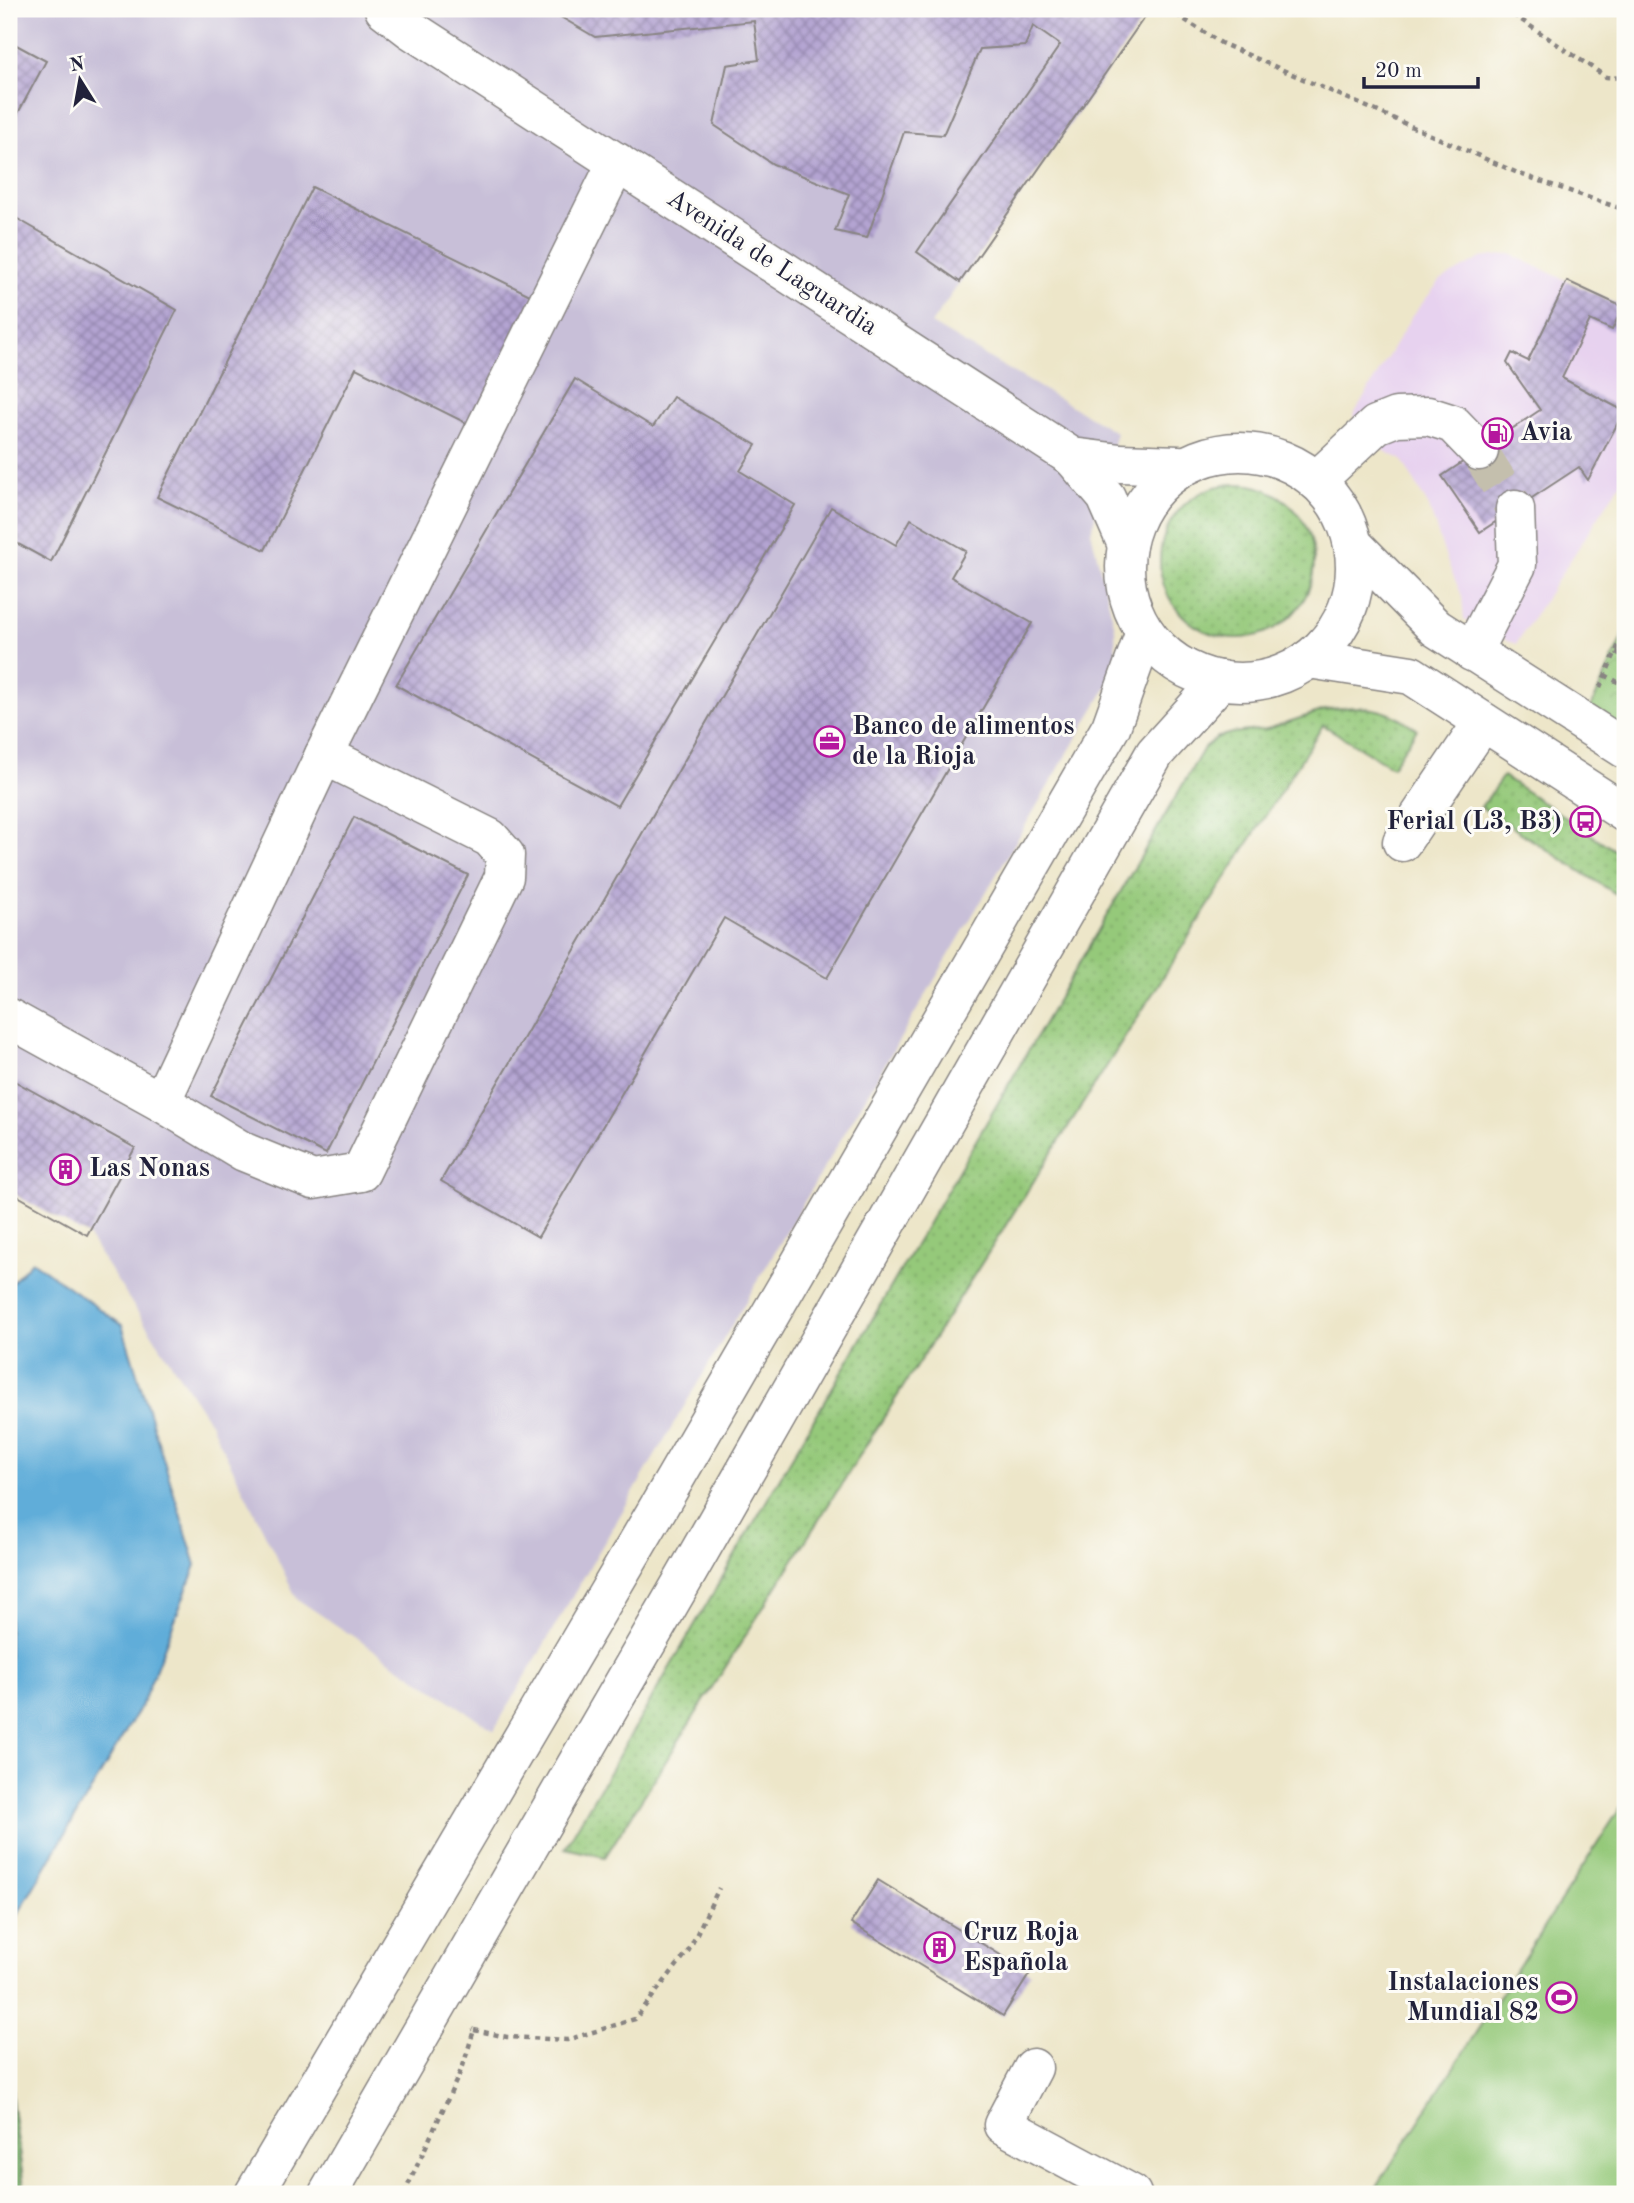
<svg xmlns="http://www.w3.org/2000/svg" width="1634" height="2203" viewBox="0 0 1634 2203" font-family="'Old Standard TT',serif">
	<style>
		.built { fill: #e7d2ef }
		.industrial { fill: #c8bfd8 }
		.forest { fill: url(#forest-firs); stroke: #4d6852; stroke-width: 2 }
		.park { fill: url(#park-crowns); stroke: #5c765a; stroke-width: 2 }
		.garden { fill: url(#garden-dots); stroke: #5c765a; stroke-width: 2 }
		.pitch { fill: #95c97a; stroke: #5c765a; stroke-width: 2 }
		.water { fill: #60add9; stroke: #41688a; stroke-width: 2 }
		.building { fill: url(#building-cross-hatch) }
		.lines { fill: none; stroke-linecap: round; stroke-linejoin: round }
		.minor-tunnel { stroke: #c4bfad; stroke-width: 38; stroke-dasharray: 38 19; stroke-linecap: butt }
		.minor-casing { stroke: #888482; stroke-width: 41 }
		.major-casing { stroke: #888482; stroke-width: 41 }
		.path { stroke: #888482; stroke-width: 4.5; stroke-dasharray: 5 5; stroke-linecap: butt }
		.minor { stroke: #fff; stroke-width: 38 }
		.major { stroke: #fff; stroke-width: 38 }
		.labels { text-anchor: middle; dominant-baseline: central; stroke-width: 6; stroke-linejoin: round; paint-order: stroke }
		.street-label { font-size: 26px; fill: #22223b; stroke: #fdfcf7 }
		.poi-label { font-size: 26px; font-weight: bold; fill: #22223b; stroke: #fdfcf7; text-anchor: start }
	</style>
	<defs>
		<pattern id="forest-firs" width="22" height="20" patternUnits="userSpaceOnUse" patternTransform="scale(1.75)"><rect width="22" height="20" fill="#78ad6a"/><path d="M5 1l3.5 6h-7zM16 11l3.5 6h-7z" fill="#628c58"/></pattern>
		<pattern id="park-crowns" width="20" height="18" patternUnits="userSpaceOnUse" patternTransform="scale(1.75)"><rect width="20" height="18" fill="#95c97a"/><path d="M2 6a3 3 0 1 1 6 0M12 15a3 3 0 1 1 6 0" fill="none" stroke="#80ac6a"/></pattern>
		<pattern id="garden-dots" width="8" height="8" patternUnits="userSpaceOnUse" patternTransform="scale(1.75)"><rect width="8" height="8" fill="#95c97a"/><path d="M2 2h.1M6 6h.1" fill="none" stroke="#80ac6a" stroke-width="1.8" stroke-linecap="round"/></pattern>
		<pattern id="building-cross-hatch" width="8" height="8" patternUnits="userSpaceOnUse" patternTransform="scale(1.75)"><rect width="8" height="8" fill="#b4a4d2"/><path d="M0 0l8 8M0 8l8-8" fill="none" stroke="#9285ac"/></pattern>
	</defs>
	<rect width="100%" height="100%" fill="#fdfcf7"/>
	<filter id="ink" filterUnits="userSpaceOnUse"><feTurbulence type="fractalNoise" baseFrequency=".0143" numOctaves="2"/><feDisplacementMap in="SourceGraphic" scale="14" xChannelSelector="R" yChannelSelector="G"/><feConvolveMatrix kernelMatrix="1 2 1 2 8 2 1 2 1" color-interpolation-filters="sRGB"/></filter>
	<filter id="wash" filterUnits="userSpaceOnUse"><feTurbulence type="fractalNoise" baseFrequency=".00686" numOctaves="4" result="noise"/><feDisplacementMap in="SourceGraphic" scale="28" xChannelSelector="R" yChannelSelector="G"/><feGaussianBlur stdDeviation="1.57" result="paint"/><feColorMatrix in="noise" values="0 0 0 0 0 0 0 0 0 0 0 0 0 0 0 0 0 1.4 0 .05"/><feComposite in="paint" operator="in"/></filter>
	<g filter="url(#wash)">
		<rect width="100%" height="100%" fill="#ede6c9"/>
		<path class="built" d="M1510 254 1625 308V476L1516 644 1464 620 1462 596 1447 561 1429 507 1402 460 1383 450 1353 416 1412 316 1440 281 1481 258Z"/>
		<path class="industrial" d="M9 9H1144L1148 12 931 324 1116 432 1091 532 1115 628 1116 671 494 1730 297 1599 211 1424 87 1235 9 1191Z"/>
		<g class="forest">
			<path d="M10 1926 17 1970 9 2031V1929Z"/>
			<path d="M9 2036 12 2100 25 2194H9Z"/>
		</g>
		<path class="park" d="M1625 631V749L1584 723Z"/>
		<g class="garden">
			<circle cx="1237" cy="561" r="77"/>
			<path d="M1356 707C1383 709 1395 714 1417 729L1392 767 1323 725 605 1857 565 1848 1204 748 1218 737 1232 733 1267 729 1328 709Z"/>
			<path d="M1503 776 1625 857V900L1481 807Z"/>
		</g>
		<path class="pitch" d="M1625 1801V2194H1372Z"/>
		<path class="water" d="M32 1261 122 1325 196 1565 143 1702 9 1929V1286Z"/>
		<g id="blocks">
			<g class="building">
				<path d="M547 9H1144L1148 12 960 282 917 252 1060 45 1033 26 1025 46 980 49 943 135 904 132 867 238 835 231 849 194 773 164 714 125 727 65 759 60 754 21 595 37Z"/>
				<path d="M9 41 46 61 9 130Z"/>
				<path d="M312 187 534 297 470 425 356 368 265 550 157 497Z"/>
				<path d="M9 214 177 310 51 562 9 539Z"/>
				<path d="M1567 281 1623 307 1612 330 1590 320 1562 378 1624 411 1588 480 1579 467 1480 532 1442 476 1540 410 1507 363 1512 353 1528 361Z"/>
				<path d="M575 379 653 427 673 397 756 445 740 471 795 505 617 806 396 685Z"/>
				<path d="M831 507 896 545 911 519 966 551 951 577 1032 623 827 978 724 918 538 1237 441 1181Z"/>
				<path d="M354 817 468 875 326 1154 211 1096Z"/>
				<path d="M9 1078 135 1148 87 1235 9 1191Z"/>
				<path d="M878 1880 1030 1973 1003 2016 851 1923Z"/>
			</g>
		</g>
	</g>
	<g filter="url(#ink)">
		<use href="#blocks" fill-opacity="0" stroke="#888482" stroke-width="2"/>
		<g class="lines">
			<path class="minor-tunnel" d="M1479 451 1515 509"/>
			<defs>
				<g id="minor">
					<path d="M1316 481 1376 425 1396 417 1428 416 1453 424 1479 451"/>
					<path d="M1472 652 1517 565 1515 509"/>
					<path d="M1402 842 1483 722"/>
					<path d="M9 1018 161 1102 244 1152 313 1180 361 1172 504 877 505 855 490 838 324 755"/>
					<path d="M161 1102 324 755 617 162"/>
					<path d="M1033 2068 1003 2125 1132 2194"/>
				</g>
				<g id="major">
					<path d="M384 9 410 29 1072 457 1120 463 1179 465"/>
					<circle cx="1240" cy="567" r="115"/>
					<path d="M1072 457 1106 497 1127 545"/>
					<path d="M1353 544 1436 628 1625 749"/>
					<path d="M1309 659 1411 675 1625 813"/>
					<path d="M254 2194 658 1508 1111 727 1145 632"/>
					<path d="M328 2194 689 1570 1155 753 1221 680"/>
				</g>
			</defs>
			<use href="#minor" class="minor-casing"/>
			<use href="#major" class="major-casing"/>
			<g class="path">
				<path d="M1168 9 1221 43 1520 174 1625 210"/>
				<path d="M1505 9 1606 77 1625 78"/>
				<path d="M1616 652 1625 657"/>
				<path d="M1605 675 1625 686"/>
				<path d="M1600 687 1625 631"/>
				<path d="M474 2030 507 2037 567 2040 635 2019 689 1950 719 1888"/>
				<path d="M404 2194 463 2066 474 2030 472 2029"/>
			</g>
			<use href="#minor" class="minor"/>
			<use href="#major" class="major"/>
		</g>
	</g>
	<defs>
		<symbol id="fuel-ring" viewBox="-11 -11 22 22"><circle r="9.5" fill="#fdfcf7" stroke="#b5179e" stroke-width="1.5"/><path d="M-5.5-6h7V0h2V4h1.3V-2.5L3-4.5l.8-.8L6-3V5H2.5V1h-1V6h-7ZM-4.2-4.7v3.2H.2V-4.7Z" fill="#b5179e"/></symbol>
		<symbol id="office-ring" viewBox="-11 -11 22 22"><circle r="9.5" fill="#fdfcf7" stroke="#b5179e" stroke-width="1.5"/><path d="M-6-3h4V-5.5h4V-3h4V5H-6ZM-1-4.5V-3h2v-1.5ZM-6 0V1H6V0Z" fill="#b5179e"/></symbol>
		<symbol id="bus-ring" viewBox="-11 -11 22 22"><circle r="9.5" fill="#fdfcf7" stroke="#b5179e" stroke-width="1.5"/><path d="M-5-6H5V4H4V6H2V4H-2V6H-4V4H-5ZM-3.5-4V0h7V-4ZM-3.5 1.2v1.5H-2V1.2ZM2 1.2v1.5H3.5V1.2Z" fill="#b5179e"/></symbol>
		<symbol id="building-ring" viewBox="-11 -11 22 22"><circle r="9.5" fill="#fdfcf7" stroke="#b5179e" stroke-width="1.5"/><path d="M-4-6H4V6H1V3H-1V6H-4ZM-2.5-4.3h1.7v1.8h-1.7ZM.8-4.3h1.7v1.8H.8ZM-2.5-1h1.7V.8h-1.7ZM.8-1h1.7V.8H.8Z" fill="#b5179e"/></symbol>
		<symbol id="stadium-ring" viewBox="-11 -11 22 22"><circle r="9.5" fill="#fdfcf7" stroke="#b5179e" stroke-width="1.5"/><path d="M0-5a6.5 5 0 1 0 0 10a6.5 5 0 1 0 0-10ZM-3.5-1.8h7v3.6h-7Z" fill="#b5179e"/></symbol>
	</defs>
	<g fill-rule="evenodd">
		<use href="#fuel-ring" x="1480" y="416" width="35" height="35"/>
		<use href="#office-ring" x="812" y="724" width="35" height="35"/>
		<use href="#bus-ring" x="1568" y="804" width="35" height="35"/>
		<use href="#building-ring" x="48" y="1152" width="35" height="35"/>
		<use href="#building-ring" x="922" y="1930" width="35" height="35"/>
		<use href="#stadium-ring" x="1544" y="1980" width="35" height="35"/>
	</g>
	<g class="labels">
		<g class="street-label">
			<text transform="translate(772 263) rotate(33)">Avenida de Laguardia</text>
		</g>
		<g class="poi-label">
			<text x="1520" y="433">Avia</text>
			<text x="852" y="727">Banco de alimentos<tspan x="852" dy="30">de la Rioja</tspan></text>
			<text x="1562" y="822" text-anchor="end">Ferial (L3, B3)</text>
			<text x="89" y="1169">Las Nonas</text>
			<text x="963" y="1933">Cruz Roja<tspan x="963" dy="30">Española</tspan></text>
			<text x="1539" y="1983" text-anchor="end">Instalaciones<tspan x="1539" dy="30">Mundial 82</tspan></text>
		</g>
	</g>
	<rect width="1634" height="2203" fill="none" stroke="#fdfcf7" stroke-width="35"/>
	<g transform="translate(80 80) rotate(349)" stroke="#fdfcf7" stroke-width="5" paint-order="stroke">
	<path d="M0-5L12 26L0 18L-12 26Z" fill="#22223b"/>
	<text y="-10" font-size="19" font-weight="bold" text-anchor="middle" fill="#22223b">N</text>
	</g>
	<path d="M1364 77v10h114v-10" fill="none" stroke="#22223b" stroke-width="3.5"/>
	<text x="1375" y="77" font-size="21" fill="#22223b" stroke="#fdfcf7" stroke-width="5" paint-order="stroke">20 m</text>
</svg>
